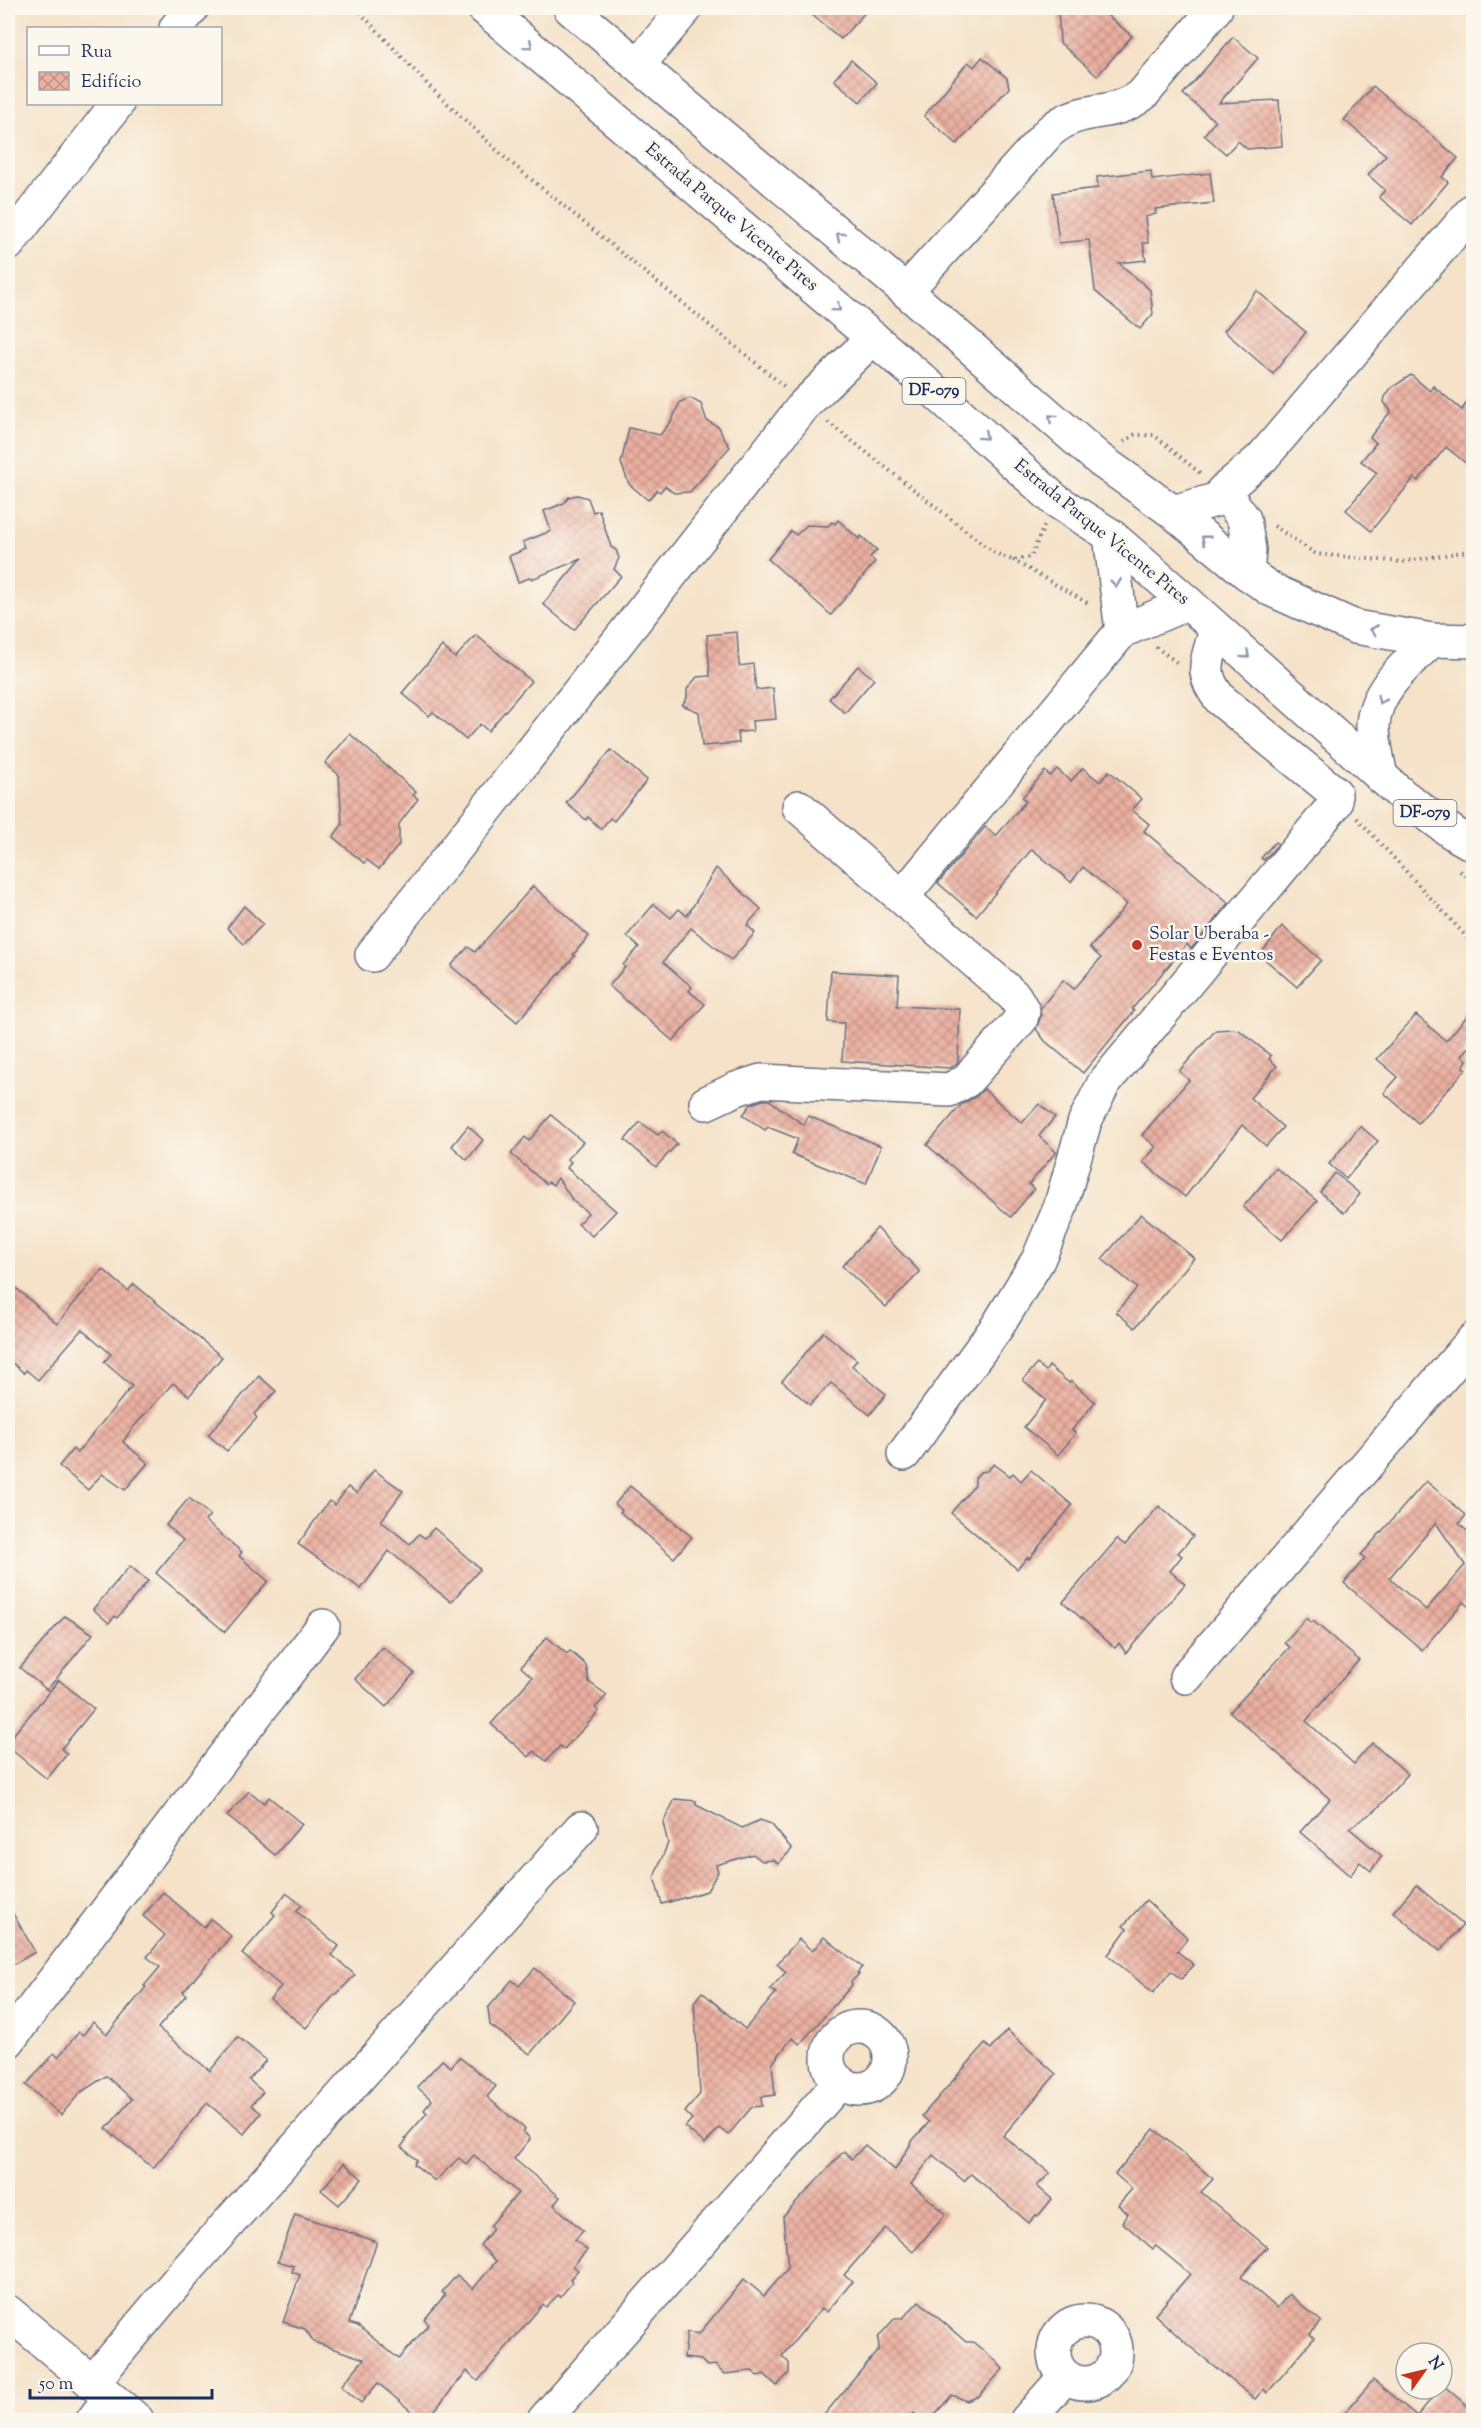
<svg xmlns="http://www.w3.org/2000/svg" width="1481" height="2428" viewBox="0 0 1481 2428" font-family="'Sorts Mill Goudy',serif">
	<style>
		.building { fill: url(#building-cross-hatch); fill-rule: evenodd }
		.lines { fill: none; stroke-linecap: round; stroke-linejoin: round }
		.minor-casing { stroke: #676e83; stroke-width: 36 }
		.major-casing { stroke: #676e83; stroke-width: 36 }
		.path { stroke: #676e83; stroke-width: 4; stroke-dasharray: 1.5 4.5; stroke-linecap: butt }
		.minor { stroke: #fff; stroke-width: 33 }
		.major { stroke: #fff; stroke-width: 33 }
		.oneway { stroke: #8d97ae }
		.poi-dot { fill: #c8321e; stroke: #fbf7ec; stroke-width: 2 }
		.labels { text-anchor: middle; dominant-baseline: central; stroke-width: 5; stroke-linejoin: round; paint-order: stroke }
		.shield { fill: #fbf7ec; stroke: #5e6b89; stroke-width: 1.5 }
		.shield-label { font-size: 16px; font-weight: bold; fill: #1b2f5e }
		.street-label { font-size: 18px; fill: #1b2f5e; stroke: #fbf7ec }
		.poi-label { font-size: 18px; fill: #1b2f5e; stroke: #fbf7ec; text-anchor: start }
	</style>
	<defs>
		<pattern id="building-cross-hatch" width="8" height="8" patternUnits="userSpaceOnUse" patternTransform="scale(1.5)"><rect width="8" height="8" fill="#ecb0a0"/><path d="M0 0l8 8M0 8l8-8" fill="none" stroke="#be9086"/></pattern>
	</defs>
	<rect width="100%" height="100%" fill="#fbf7ec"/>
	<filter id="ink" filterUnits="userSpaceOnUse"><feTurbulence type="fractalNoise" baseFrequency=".0167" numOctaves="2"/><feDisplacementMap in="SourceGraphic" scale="12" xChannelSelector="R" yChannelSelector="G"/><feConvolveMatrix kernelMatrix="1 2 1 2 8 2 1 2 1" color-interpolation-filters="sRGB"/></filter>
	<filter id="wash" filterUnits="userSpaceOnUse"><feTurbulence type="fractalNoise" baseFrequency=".008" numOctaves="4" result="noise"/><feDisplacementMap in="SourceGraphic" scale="24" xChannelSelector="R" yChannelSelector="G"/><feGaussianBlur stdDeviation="1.35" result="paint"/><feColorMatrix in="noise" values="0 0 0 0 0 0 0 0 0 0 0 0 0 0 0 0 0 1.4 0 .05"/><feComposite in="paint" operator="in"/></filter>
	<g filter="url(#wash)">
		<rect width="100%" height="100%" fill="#f5e2c8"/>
		<g id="blocks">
			<g class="building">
				<path d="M804 8H869L841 39Z"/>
				<path d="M1058 8H1106L1107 15 1132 36 1097 76 1060 43Z"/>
				<path d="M1233 37 1258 58 1219 103 1279 100 1282 146 1247 149 1238 141 1226 154 1204 135 1215 121 1183 94Z"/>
				<path d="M982 57 1007 78 1009 88 957 144 924 116 968 62 974 67Z"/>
				<path d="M851 60 877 83 860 102 834 80Z"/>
				<path d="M1373 86 1458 158 1442 177 1448 182 1412 225 1379 197 1385 190 1368 175 1386 155 1344 120Z"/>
				<path d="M1151 171 1152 180 1210 173 1214 203 1155 209 1156 214 1145 217 1148 243H1143L1146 260 1119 263 1150 290 1153 314 1140 329 1095 291 1089 240 1059 243 1053 193 1098 188 1097 177Z"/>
				<path d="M1257 291 1306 332 1273 374 1224 331Z"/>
				<path d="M1411 375 1430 391 1433 386 1462 410 1473 392V469L1446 447 1418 481 1414 478 1371 531 1346 510 1377 473 1361 461 1376 443 1370 437 1391 411 1384 402 1385 397 1391 388Z"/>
				<path d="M690 398 701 404 707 421 719 427 723 437 730 447 690 492 674 493 665 486 660 492 657 490 648 500 629 484 621 463 629 428 660 435 672 420 680 402Z"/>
				<path d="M577 495 588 498 593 512 599 510 611 547 616 550 619 558 614 569 621 576 574 630 543 604 581 559 532 579V577L518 582 509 556 526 549 523 542 551 531 544 511 564 503 569 497Z"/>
				<path d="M838 520 859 539 861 536 877 550 870 557 875 562 831 615 768 559 791 531 796 535 807 525 828 526 832 522 835 524Z"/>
				<path d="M737 632 739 666 753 664 756 690 773 688 776 719 752 721 753 731 738 732 739 743 702 746 699 712 682 705 687 698V689L697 677 710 676 707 635Z"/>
				<path d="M476 635 531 681 488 731 480 724 466 740 433 712 429 716 402 693 442 646 455 658Z"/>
				<path d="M858 666 874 679 845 713 829 699Z"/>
				<path d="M350 734 416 792 413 795 418 799 399 824V845L379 869 367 860 364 863 333 837 342 825 339 775 325 763Z"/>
				<path d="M611 750 647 780 614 821 610 818 601 829 588 817 586 820 566 803Z"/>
				<path d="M1083 768 1100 782 1109 771 1142 799 1132 810 1149 824 1144 831 1229 903 1191 949 1187 944 1132 1009 1134 1011 1083 1073 1045 1041 1036 1029 1041 1016 1040 1009 1063 980 1074 989 1101 958 1090 948 1127 904 1083 867 1071 882 1032 849 976 916 938 883 985 827 996 836 1026 801 1022 798 1045 771 1050 776 1057 769 1071 781Z"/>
				<path d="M1275 842 1278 844 1264 860 1261 858Z"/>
				<path d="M716 868 761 909 747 925 755 933 731 960 691 928 663 962 692 987 689 991 705 1004 673 1041 609 986 625 967 623 965 639 947 627 936 654 904 671 918 679 909 687 916Z"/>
				<path d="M533 886 589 936 573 955 575 956 517 1022 451 966 468 947 475 952Z"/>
				<path d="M244 906 263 924 244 944 227 928Z"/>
				<path d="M1282 926 1321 960 1297 987 1260 955Z"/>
				<path d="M831 971 899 975 897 1006 960 1009 958 1062 950 1068 842 1061 844 1023 828 1022Z"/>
				<path d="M1473 1009V1042L1462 1056 1467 1060 1463 1067 1466 1069 1418 1123 1384 1093 1398 1077 1377 1059 1416 1015 1446 1041Z"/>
				<path d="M1232 1029 1239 1030 1271 1056 1269 1059 1277 1066 1250 1098 1283 1127 1266 1146 1242 1125 1185 1197 1143 1162 1156 1147 1142 1135 1189 1080 1179 1071 1216 1030Z"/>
				<path d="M984 1089 1022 1123 1039 1104 1055 1117 1039 1136 1056 1152 1029 1184 1034 1189 1011 1217 927 1145 961 1105 975 1097Z"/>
				<path d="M763 1100H769L804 1125 808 1116 881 1146 866 1184 792 1154 798 1139 768 1127 765 1130 743 1115 751 1104Z"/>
				<path d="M551 1115 583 1142 567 1159 571 1162 567 1168 616 1211 592 1236 578 1224 588 1213 573 1201 558 1178 553 1185 548 1182 546 1184 511 1154 525 1137 529 1141Z"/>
				<path d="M640 1122 658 1135 662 1131 677 1144 656 1167 625 1140Z"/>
				<path d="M468 1126 483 1140 467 1160 452 1146Z"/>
				<path d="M1360 1126 1378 1141 1346 1179 1329 1164Z"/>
				<path d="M1276 1168 1317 1201 1282 1240 1243 1207Z"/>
				<path d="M1335 1173 1360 1194 1344 1213 1320 1192Z"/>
				<path d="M1141 1214 1194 1258 1135 1328 1116 1312 1137 1288 1102 1259Z"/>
				<path d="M877 1228 920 1272 886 1307 842 1266Z"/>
				<path d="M103 1269 128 1291 134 1284 222 1357 189 1396 173 1383 130 1431 123 1442 148 1463 125 1490 102 1474 88 1490 59 1466 73 1449 77 1453 132 1386 104 1362 111 1354 82 1329 38 1380 26 1370 24 1373 8 1359V1281L57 1324Z"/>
				<path d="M823 1332 857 1360 852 1366 886 1394 870 1415 831 1383 810 1405 782 1381Z"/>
				<path d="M1037 1364 1046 1371 1049 1366 1069 1383 1071 1381 1095 1402 1072 1430 1076 1433 1058 1455 1024 1427 1046 1400 1023 1380Z"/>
				<path d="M259 1376 276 1391 254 1414 257 1418 227 1451 208 1435Z"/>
				<path d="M994 1464 1010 1476 1013 1473 1021 1481 1031 1470 1072 1505 1029 1559 1028 1557 1017 1569 951 1513 975 1485V1478L980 1472 987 1471Z"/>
				<path d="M374 1470 403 1491 381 1521 410 1544 419 1534 425 1538 434 1528 480 1569 451 1602 389 1551 361 1589 298 1544 329 1501 335 1505 348 1487 357 1493Z"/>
				<path d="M1426 1481 1466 1515 1459 1524 1473 1536V1610L1463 1602 1422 1650 1344 1583 1365 1558 1361 1555ZM1436 1523 1465 1565 1426 1610 1389 1578Z"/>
				<path d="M630 1486 692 1537 674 1558 620 1512 622 1510 615 1504Z"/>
				<path d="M189 1498 210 1515 205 1521 242 1552 239 1556 268 1581 225 1632 156 1573 183 1540 166 1525Z"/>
				<path d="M1159 1506 1193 1536 1178 1553 1182 1556 1170 1571 1185 1584 1126 1653 1119 1643 1115 1648 1063 1602 1117 1539 1125 1545Z"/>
				<path d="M130 1566 148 1581 117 1618 115 1616 109 1623 93 1609Z"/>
				<path d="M65 1616 93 1634 47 1690 20 1668Z"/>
				<path d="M1306 1618 1311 1623 1313 1621 1359 1660 1306 1721 1354 1764 1372 1743 1408 1774 1376 1810 1349 1828 1382 1856 1371 1871 1360 1862 1350 1876 1300 1832 1330 1799 1230 1712 1290 1647 1284 1643Z"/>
				<path d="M547 1637 567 1654 570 1651 586 1665 589 1682 607 1695 595 1708 599 1711 586 1726 564 1749 560 1746 546 1761 534 1751 529 1757 491 1724 532 1677 521 1667Z"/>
				<path d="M383 1647 414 1673 386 1707 355 1679Z"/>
				<path d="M59 1680 94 1709 61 1749 67 1754 47 1779 8 1747V1741Z"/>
				<path d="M249 1791 264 1803 269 1797 302 1824 275 1855 227 1816Z"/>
				<path d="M675 1799 696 1801V1805L742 1828 760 1820 771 1824 792 1849 778 1864 774 1860 762 1861 753 1854 716 1865 718 1872 707 1891 662 1904 654 1877 668 1843 663 1823Z"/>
				<path d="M1416 1885 1463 1925 1440 1951 1393 1912Z"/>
				<path d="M163 1892 204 1927 211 1919 231 1936 183 1992 186 1995 158 2028 210 2071 238 2037 266 2060 249 2080 263 2092 251 2105 261 2113 244 2134 207 2103 153 2168 106 2129 132 2099 106 2076 81 2092 61 2115 26 2085 54 2053 58 2057 79 2032 83 2035 93 2022 107 2034 146 1987 144 1986 160 1967 147 1957 165 1935 143 1916Z"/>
				<path d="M286 1893 302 1905 296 1911 339 1946 332 1955 355 1975 336 1995 335 1994 306 2028 270 1999 281 1986 242 1954 275 1915 272 1912Z"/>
				<path d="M1146 1900 1188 1938 1177 1951 1194 1965 1181 1979 1171 1971 1153 1993 1108 1955 1127 1929 1123 1926Z"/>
				<path d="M8 1905 35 1952 8 1968Z"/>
				<path d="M824 1937 862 1967 857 1973 859 1974 851 1982 852 1985 800 2044 792 2038 772 2064 775 2095 761 2097 762 2106 752 2107 728 2135 719 2128 705 2144 685 2127 692 2119 685 2112 700 2094 694 2002 702 1992 745 2029 776 1993 770 1989 786 1972 777 1964 783 1957 799 1939 812 1951Z"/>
				<path d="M535 1968 574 2001 530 2054 490 2025 488 2008 512 1980 519 1986Z"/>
				<path d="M1007 2030 1056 2074 1003 2136 1050 2173 1037 2186 1052 2199 1038 2216 1036 2215 1029 2223 971 2174 964 2181 933 2155 911 2184 946 2214 913 2252 885 2228 844 2275 852 2282 827 2312 822 2308 782 2356 789 2363V2373L777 2386 764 2374 758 2376 752 2371 724 2374 715 2365 707 2366 701 2360 684 2358 687 2332 699 2334 744 2279 764 2296 788 2268 783 2217 844 2151 852 2159 865 2145 895 2170 913 2140 929 2122 922 2116 985 2044 991 2049Z"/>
				<path d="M459 2057 496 2086 487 2097 525 2129 523 2131 530 2139 514 2159 560 2197 554 2205 583 2231 575 2240 587 2250 573 2266 578 2270 570 2279 572 2283 560 2297 558 2295 546 2307 543 2304 478 2381 467 2371 426 2421H423L378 2383 361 2403 341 2386 364 2359 314 2342 305 2329 283 2322 300 2275 292 2272 294 2266 278 2261 295 2214 377 2242 349 2323 358 2326 399 2359 429 2324 424 2320 445 2295 442 2292 457 2275 473 2289 496 2261 480 2245 493 2229 490 2226 518 2193 474 2155 466 2164 459 2158 435 2181 414 2164 417 2160 401 2147 407 2139 405 2138 427 2113 424 2110 432 2100 417 2087 442 2060 451 2067Z"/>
				<path d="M1154 2129 1213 2179 1201 2192 1267 2247 1241 2277 1277 2308 1289 2294 1321 2321 1310 2334 1314 2338 1281 2377 1267 2393 1264 2389 1255 2399 1188 2345 1155 2315 1190 2274 1156 2246 1153 2249 1122 2222 1128 2214 1118 2205 1132 2189 1115 2174Z"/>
				<path d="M344 2163 362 2179 339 2205 321 2190Z"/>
				<path d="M919 2301 966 2342H973L997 2362 1003 2369 993 2380 979 2396 967 2401 952 2395 929 2421H923L914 2413 907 2421H819L879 2349 878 2338 880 2335 895 2318H903Z"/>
				<path d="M1373 2380 1417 2416 1443 2385 1473 2411V2421H1338Z"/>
			</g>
		</g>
	</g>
	<g filter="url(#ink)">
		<use href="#blocks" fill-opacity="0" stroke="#676e83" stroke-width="1.5"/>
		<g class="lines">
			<defs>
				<g id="minor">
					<path d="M176 28 192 8"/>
					<path d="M638 65 686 8"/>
					<path d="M8 244 117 104"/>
					<path d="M906 291 1049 132C1081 103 1110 120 1143 94L1216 8"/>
					<path d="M1223 491 1244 519 1249 550 1247 573"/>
					<path d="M1173 512 1219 499 1223 491 1262 458 1474 209"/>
					<path d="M1110 535 1122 631"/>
					<path d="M902 897 1122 631 1188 603"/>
					<path d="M372 955 805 404 873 338"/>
					<path d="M706 1103 736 1089 761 1081 949 1090 966 1081 1021 1019 1023 1011 1015 997 799 807"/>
					<path d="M904 1454 997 1327 1038 1260 1060 1208 1085 1121 1104 1083 1335 804V793L1221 700C1198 672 1208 662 1216 629"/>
					<path d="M1186 1677 1474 1339"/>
					<circle cx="859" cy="2058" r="31"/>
					<path d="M8 2041 323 1626"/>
					<path d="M8 2312 137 2420"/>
					<circle cx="1085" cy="2352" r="31"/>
					<path d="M92 2383 185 2272 581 1828"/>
					<path d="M93 2420 110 2398"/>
					<path d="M544 2420 840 2082"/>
					<path d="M1027 2420 1065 2377"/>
				</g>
				<g id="major">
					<path d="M484 8 920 378 1055 500 1110 535 1188 603 1402 795 1453 833 1474 845"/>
					<path d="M570 8 906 291 1100 460 1173 512 1247 573 1272 590 1355 627 1432 640 1474 641"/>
					<path d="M1381 777C1378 760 1373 743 1373 726 1374 690 1408 663 1432 640"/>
				</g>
			</defs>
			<use href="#minor" class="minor-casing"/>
			<use href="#major" class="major-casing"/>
			<g class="path">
				<path d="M356 8 429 86 504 157 785 387"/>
				<path d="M828 422 993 552 1012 560 1031 557 1044 526"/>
				<path d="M1124 442 1134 435H1154L1202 475"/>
				<path d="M1274 526 1316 554 1402 562 1474 550"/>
				<path d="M1013 560 1089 604"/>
				<path d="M1156 647 1179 664"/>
				<path d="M1357 818 1474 945"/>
				<path d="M1460 871 1474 882"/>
			</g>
			<use href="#minor" class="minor"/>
			<use href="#major" class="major"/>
		</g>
		<defs><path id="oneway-chevron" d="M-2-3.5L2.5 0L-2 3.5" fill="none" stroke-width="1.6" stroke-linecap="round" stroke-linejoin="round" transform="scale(1.5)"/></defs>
		<g class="oneway">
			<use href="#oneway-chevron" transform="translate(529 45) rotate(40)"/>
			<use href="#oneway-chevron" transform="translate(840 236) rotate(-140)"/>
			<use href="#oneway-chevron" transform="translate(837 308) rotate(40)"/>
			<use href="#oneway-chevron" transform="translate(1052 418) rotate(-139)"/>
			<use href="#oneway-chevron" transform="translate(984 436) rotate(42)"/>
			<use href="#oneway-chevron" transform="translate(1205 539) rotate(-141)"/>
			<use href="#oneway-chevron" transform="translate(1116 583) rotate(83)"/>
			<use href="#oneway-chevron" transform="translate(1374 630) rotate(-170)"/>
			<use href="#oneway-chevron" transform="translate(1246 655) rotate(42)"/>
			<use href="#oneway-chevron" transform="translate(1381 700) rotate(116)"/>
		</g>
	</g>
	<circle class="poi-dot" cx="1137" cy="945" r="6"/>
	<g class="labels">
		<g class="shield">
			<rect x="902.5" y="378" width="63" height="26" rx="4.5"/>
			<rect x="1393.5" y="800" width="63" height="26" rx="4.5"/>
		</g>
		<g class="shield-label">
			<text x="934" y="391">DF-079</text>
			<text x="1425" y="813">DF-079</text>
		</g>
		<g class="street-label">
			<text transform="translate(731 218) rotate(40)">Estrada Parque Vicente Pires</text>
			<text transform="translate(1101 533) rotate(39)">Estrada Parque Vicente Pires</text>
		</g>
		<g class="poi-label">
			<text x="1149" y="935">Solar Uberaba -<tspan x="1149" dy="21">Festas e Eventos</tspan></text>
		</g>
	</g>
	<rect width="1481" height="2428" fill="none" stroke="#fbf7ec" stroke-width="30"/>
	<rect x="27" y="27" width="195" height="78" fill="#fbf7ec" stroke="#a1a7b3" stroke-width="1.5"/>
	<rect x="39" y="46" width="30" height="9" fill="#ffffff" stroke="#a1a7b3" stroke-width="1.5"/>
	<text x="81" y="57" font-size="18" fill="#1b2f5e">Rua</text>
	<rect x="39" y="72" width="30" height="18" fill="url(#building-cross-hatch)" stroke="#a1a7b3" stroke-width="1.5"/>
	<text x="81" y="87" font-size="18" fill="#1b2f5e">Edifício</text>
	<g transform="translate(1424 2371) rotate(56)"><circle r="28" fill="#fbf7ec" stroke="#a1a7b3" stroke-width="1.5"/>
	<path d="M0-4.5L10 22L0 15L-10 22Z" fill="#c8321e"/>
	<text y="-9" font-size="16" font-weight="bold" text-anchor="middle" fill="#1b2f5e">N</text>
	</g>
	<path d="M30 2389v9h182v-9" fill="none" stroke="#1b2f5e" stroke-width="3"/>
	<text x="39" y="2389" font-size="18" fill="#1b2f5e" stroke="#fbf7ec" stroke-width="4.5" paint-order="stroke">50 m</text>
</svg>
